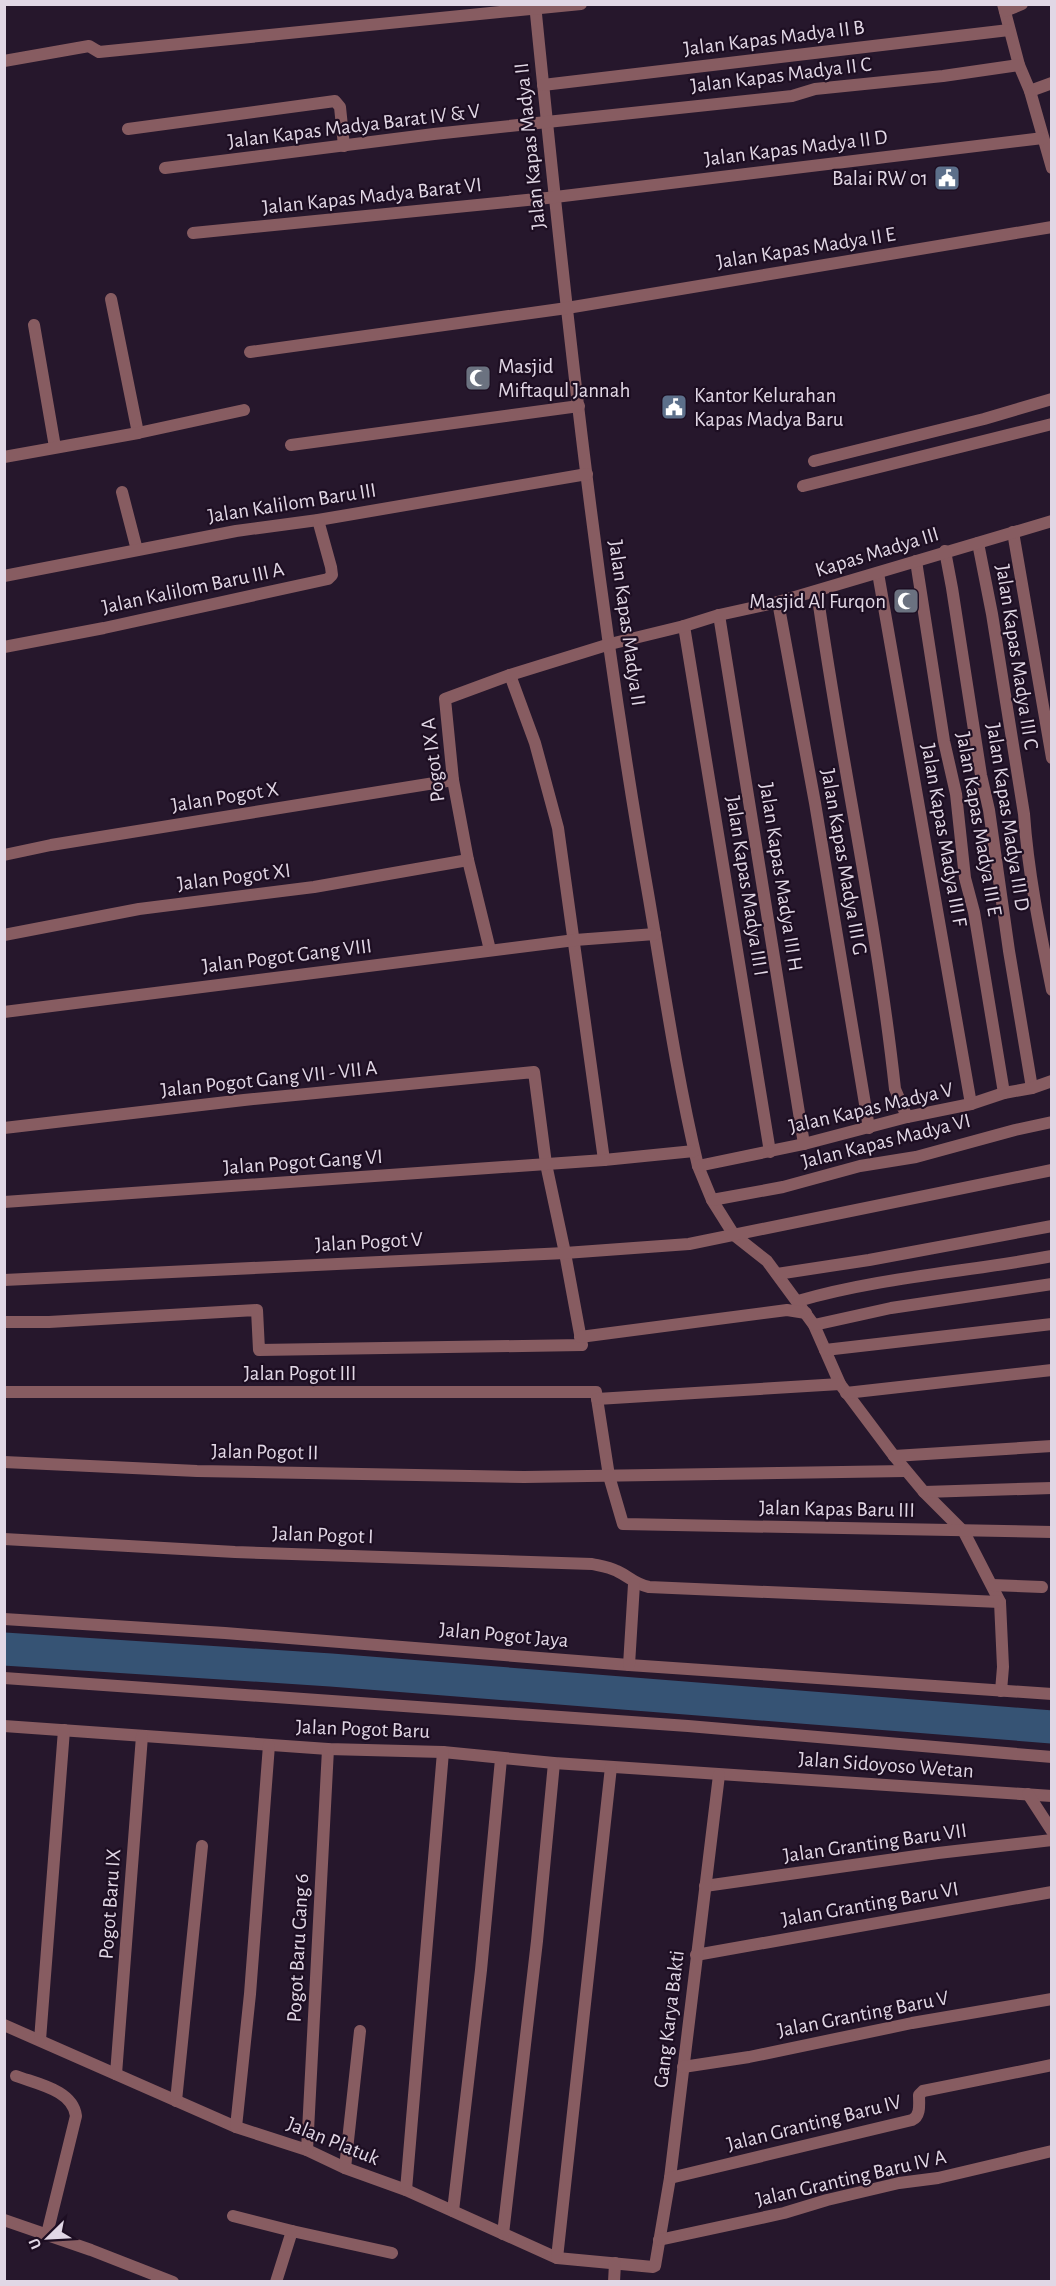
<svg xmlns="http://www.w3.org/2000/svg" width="1056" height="2286" viewBox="0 0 1056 2286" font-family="'Alegreya Sans',sans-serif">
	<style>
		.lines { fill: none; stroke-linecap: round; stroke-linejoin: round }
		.river { stroke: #365374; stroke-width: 33 }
		.street { stroke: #875c61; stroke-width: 12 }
		.labels { text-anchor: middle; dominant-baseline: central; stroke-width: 4.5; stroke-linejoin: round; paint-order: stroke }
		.street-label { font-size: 21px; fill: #e1d7e5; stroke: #1d0e22 }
		.poi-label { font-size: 21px; fill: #e1d7e5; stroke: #1d0e22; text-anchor: end }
	</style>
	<rect width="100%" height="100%" fill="#26172c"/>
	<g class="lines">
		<path class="river" d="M4 1649 331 1670 1052 1727"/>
		<g class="street">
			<path d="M535 4C565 304 597 603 649 899 664 988 677 1078 698 1166L712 1200 734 1235 767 1261 814 1325 840 1384 894 1456 924 1492 964 1532 1000 1602 1003 1667 1001 1691"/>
			<path d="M1003 4 1019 65 1030 91 1052 168"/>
			<path d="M1005 11 1022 4"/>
			<path d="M4 61 89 46 99 52 581 4"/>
			<path d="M543 85 1009 30"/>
			<path d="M1030 91 1052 83"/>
			<path d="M128 129 335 101 340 107 344 146"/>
			<path d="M165 168 434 134 792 96 815 89 943 76 1019 65"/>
			<path d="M193 233 547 198 1043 138"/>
			<path d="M111 299 138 433"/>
			<path d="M34 325 55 447"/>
			<path d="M250 352 567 308 1052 227"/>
			<path d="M291 445 579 406"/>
			<path d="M4 457 138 433 244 410"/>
			<path d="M814 461 984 419 1052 399"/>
			<path d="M803 486 1052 424"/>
			<path d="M122 492 137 550"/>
			<path d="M1013 532 1052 758"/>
			<path d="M978 543 992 614 1024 814C1028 873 1040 931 1052 990"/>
			<path d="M945 551 952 588 981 775 989 810 1009 951 1032 1088"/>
			<path d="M916 561 944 741 956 794 965 878 974 912 1004 1093"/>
			<path d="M878 573 971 1104"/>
			<path d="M4 576 236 531 318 520 587 474"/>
			<path d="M817 591C840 757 877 922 895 1089L907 1117"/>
			<path d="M778 602 815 803 869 1128"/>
			<path d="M719 615 804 1144"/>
			<path d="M684 626 770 1152"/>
			<path d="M4 647 104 628 328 579 332 575 331 567 318 520"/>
			<path d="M510 675 535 743 558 828 604 1160 694 1151"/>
			<path d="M4 855 51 845 453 780"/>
			<path d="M4 935 139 909 314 887 468 860"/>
			<path d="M490 950 468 860 453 780 445 699 510 675 610 644 684 626 719 615 778 602 1052 521"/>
			<path d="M4 1012 575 940 655 934"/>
			<path d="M4 1128 244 1100 534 1072 546 1164 565 1253 582 1345 259 1350 257 1310 49 1322H4"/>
			<path d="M698 1166 804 1144 907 1117 971 1104 1004 1093 1032 1088 1052 1081"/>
			<path d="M712 1200 783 1187 860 1166 916 1157 1015 1130 1052 1122"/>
			<path d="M4 1202 604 1160"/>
			<path d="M777 1274 869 1260 1052 1226"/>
			<path d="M4 1280 565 1253 689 1244 1052 1170"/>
			<path d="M798 1301C881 1277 967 1272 1052 1256"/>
			<path d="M814 1325 891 1308 1052 1284"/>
			<path d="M580 1337 787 1310 806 1313"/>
			<path d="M825 1350 1052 1324"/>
			<path d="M4 1392H596L609 1476 623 1524 1052 1532"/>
			<path d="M846 1393 1052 1370"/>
			<path d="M597 1399 840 1384"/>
			<path d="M894 1456 1052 1446"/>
			<path d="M4 1462 197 1471 524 1477 906 1471"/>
			<path d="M924 1492 1052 1488"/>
			<path d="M4 1539 235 1552 592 1564C601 1566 609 1567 617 1571 630 1577 634 1584 649 1587L1000 1602"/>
			<path d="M992 1585 1042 1587"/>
			<path d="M4 1619 225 1633 629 1665 1052 1694"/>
			<path d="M629 1665 634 1584"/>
			<path d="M4 1678 688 1726 1052 1757"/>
			<path d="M4 1726 328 1749 443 1752 554 1763 1052 1796"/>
			<path d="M1028 1794 1052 1831"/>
			<path d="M705 1886 938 1853 1052 1840"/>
			<path d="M696 1955 1052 1892"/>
			<path d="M4 2025 236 2127 307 2150 345 2168 406 2190 557 2258 653 2267 655 2266 670 2178 719 1775"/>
			<path d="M40 2040 64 1730"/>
			<path d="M683 2067 749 2057 912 2023 1052 1999"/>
			<path d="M116 2074 142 1736"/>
			<path d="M16 2076C37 2084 73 2090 76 2116L47 2234"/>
			<path d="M176 2101 202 1846"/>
			<path d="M236 2127 250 1994 269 1745"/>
			<path d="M307 2150 328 1749"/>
			<path d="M345 2168 360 2031"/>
			<path d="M670 2178 912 2120C921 2116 919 2104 919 2095L923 2091 1052 2065"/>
			<path d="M406 2190 443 1752"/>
			<path d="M453 2211 481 1970 501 1759"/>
			<path d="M233 2216 292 2231"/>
			<path d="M4 2220 91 2250 173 2282"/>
			<path d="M503 2234 537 1941 554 1763"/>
			<path d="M659 2240 784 2213 827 2200 899 2183 938 2178 1052 2151"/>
			<path d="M557 2258 611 1767"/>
			<path d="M276 2282 292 2231 392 2253"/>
			<path d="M614 2282 615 2263"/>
		</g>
	</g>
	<defs>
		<symbol id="civic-square" viewBox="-11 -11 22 22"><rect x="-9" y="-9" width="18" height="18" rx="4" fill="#5c6f8a" stroke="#1d0e22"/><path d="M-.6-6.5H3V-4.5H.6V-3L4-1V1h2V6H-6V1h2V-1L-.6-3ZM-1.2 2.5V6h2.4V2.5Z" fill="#fff"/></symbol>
		<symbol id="mosque-square" viewBox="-11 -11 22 22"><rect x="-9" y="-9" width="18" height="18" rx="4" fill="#6b7280" stroke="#1d0e22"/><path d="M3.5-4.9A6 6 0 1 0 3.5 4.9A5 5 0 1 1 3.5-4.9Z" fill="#fff"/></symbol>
	</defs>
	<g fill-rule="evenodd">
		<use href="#civic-square" x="932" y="163" width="30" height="30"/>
		<use href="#mosque-square" x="463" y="363" width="30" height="30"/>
		<use href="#civic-square" x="659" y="392" width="30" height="30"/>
		<use href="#mosque-square" x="891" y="586" width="30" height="30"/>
	</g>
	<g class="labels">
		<g class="street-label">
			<text transform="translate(774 38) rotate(-7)">Jalan Kapas Madya II B</text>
			<text transform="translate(781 75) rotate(-7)">Jalan Kapas Madya II C</text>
			<text transform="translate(354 126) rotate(-7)">Jalan Kapas Madya Barat IV &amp; V</text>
			<text transform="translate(530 146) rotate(-96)">Jalan Kapas Madya II</text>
			<text transform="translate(796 148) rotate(-7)">Jalan Kapas Madya II D</text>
			<text transform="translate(372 196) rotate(-6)">Jalan Kapas Madya Barat VI</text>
			<text transform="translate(806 248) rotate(-9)">Jalan Kapas Madya II E</text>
			<text transform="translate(292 503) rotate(-9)">Jalan Kalilom Baru III</text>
			<text transform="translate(877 552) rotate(-17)">Kapas Madya III</text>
			<text transform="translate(193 588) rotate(-12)">Jalan Kalilom Baru III A</text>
			<text transform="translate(627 623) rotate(82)">Jalan Kapas Madya II</text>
			<text transform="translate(1017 657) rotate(81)">Jalan Kapas Madya III C</text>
			<text transform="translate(433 760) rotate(-97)">Pogot IX A</text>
			<text transform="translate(225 797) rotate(-9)">Jalan Pogot X</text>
			<text transform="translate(1008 817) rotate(81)">Jalan Kapas Madya III D</text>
			<text transform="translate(979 824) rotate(80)">Jalan Kapas Madya III E</text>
			<text transform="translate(944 835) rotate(80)">Jalan Kapas Madya III F</text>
			<text transform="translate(844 862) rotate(80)">Jalan Kapas Madya III G</text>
			<text transform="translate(234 877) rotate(-7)">Jalan Pogot XI</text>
			<text transform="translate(781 877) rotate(81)">Jalan Kapas Madya III H</text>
			<text transform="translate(747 886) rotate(81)">Jalan Kapas Madya III I</text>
			<text transform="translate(287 956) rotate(-7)">Jalan Pogot Gang VIII</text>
			<text transform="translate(269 1079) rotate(-6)">Jalan Pogot Gang VII - VII A</text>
			<text transform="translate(871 1108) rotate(-13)">Jalan Kapas Madya V</text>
			<text transform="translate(886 1141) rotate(-14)">Jalan Kapas Madya VI</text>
			<text transform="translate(303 1162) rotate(-4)">Jalan Pogot Gang VI</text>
			<text transform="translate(369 1242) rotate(-3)">Jalan Pogot V</text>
			<text x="300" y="1373">Jalan Pogot III</text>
			<text transform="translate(265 1452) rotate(1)">Jalan Pogot II</text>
			<text transform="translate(837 1509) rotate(1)">Jalan Kapas Baru III</text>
			<text transform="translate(323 1535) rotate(2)">Jalan Pogot I</text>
			<text transform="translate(504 1635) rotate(5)">Jalan Pogot Jaya</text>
			<text transform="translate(363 1729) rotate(2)">Jalan Pogot Baru</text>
			<text transform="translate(886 1765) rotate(4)">Jalan Sidoyoso Wetan</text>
			<text transform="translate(875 1843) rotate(-8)">Jalan Granting Baru VII</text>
			<text transform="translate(110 1904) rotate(-86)">Pogot Baru IX</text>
			<text transform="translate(870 1904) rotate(-10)">Jalan Granting Baru VI</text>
			<text transform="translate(298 1948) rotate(-87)">Pogot Baru Gang 6</text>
			<text transform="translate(863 2014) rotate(-11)">Jalan Granting Baru V</text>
			<text transform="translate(669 2019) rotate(-83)">Gang Karya Bakti</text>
			<text transform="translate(814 2123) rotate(-14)">Jalan Granting Baru IV</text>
			<text transform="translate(333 2141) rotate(22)">Jalan Platuk</text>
			<text transform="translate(851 2178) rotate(-13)">Jalan Granting Baru IV A</text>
		</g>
		<g class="poi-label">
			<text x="928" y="178">Balai RW 01</text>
			<text x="498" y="366" text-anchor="start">Masjid<tspan x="498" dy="24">Miftaqul Jannah</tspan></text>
			<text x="694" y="395" text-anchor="start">Kantor Kelurahan<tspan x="694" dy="24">Kapas Madya Baru</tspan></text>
			<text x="886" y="601">Masjid Al Furqon</text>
		</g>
	</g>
	<rect width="1056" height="2286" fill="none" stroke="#e1d7e5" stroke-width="12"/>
	<g transform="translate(48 2238) rotate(246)" stroke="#1d0e22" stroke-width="4.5" paint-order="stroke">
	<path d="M0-4.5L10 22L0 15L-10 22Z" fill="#e1d7e5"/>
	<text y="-9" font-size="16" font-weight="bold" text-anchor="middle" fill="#e1d7e5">U</text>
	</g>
</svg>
